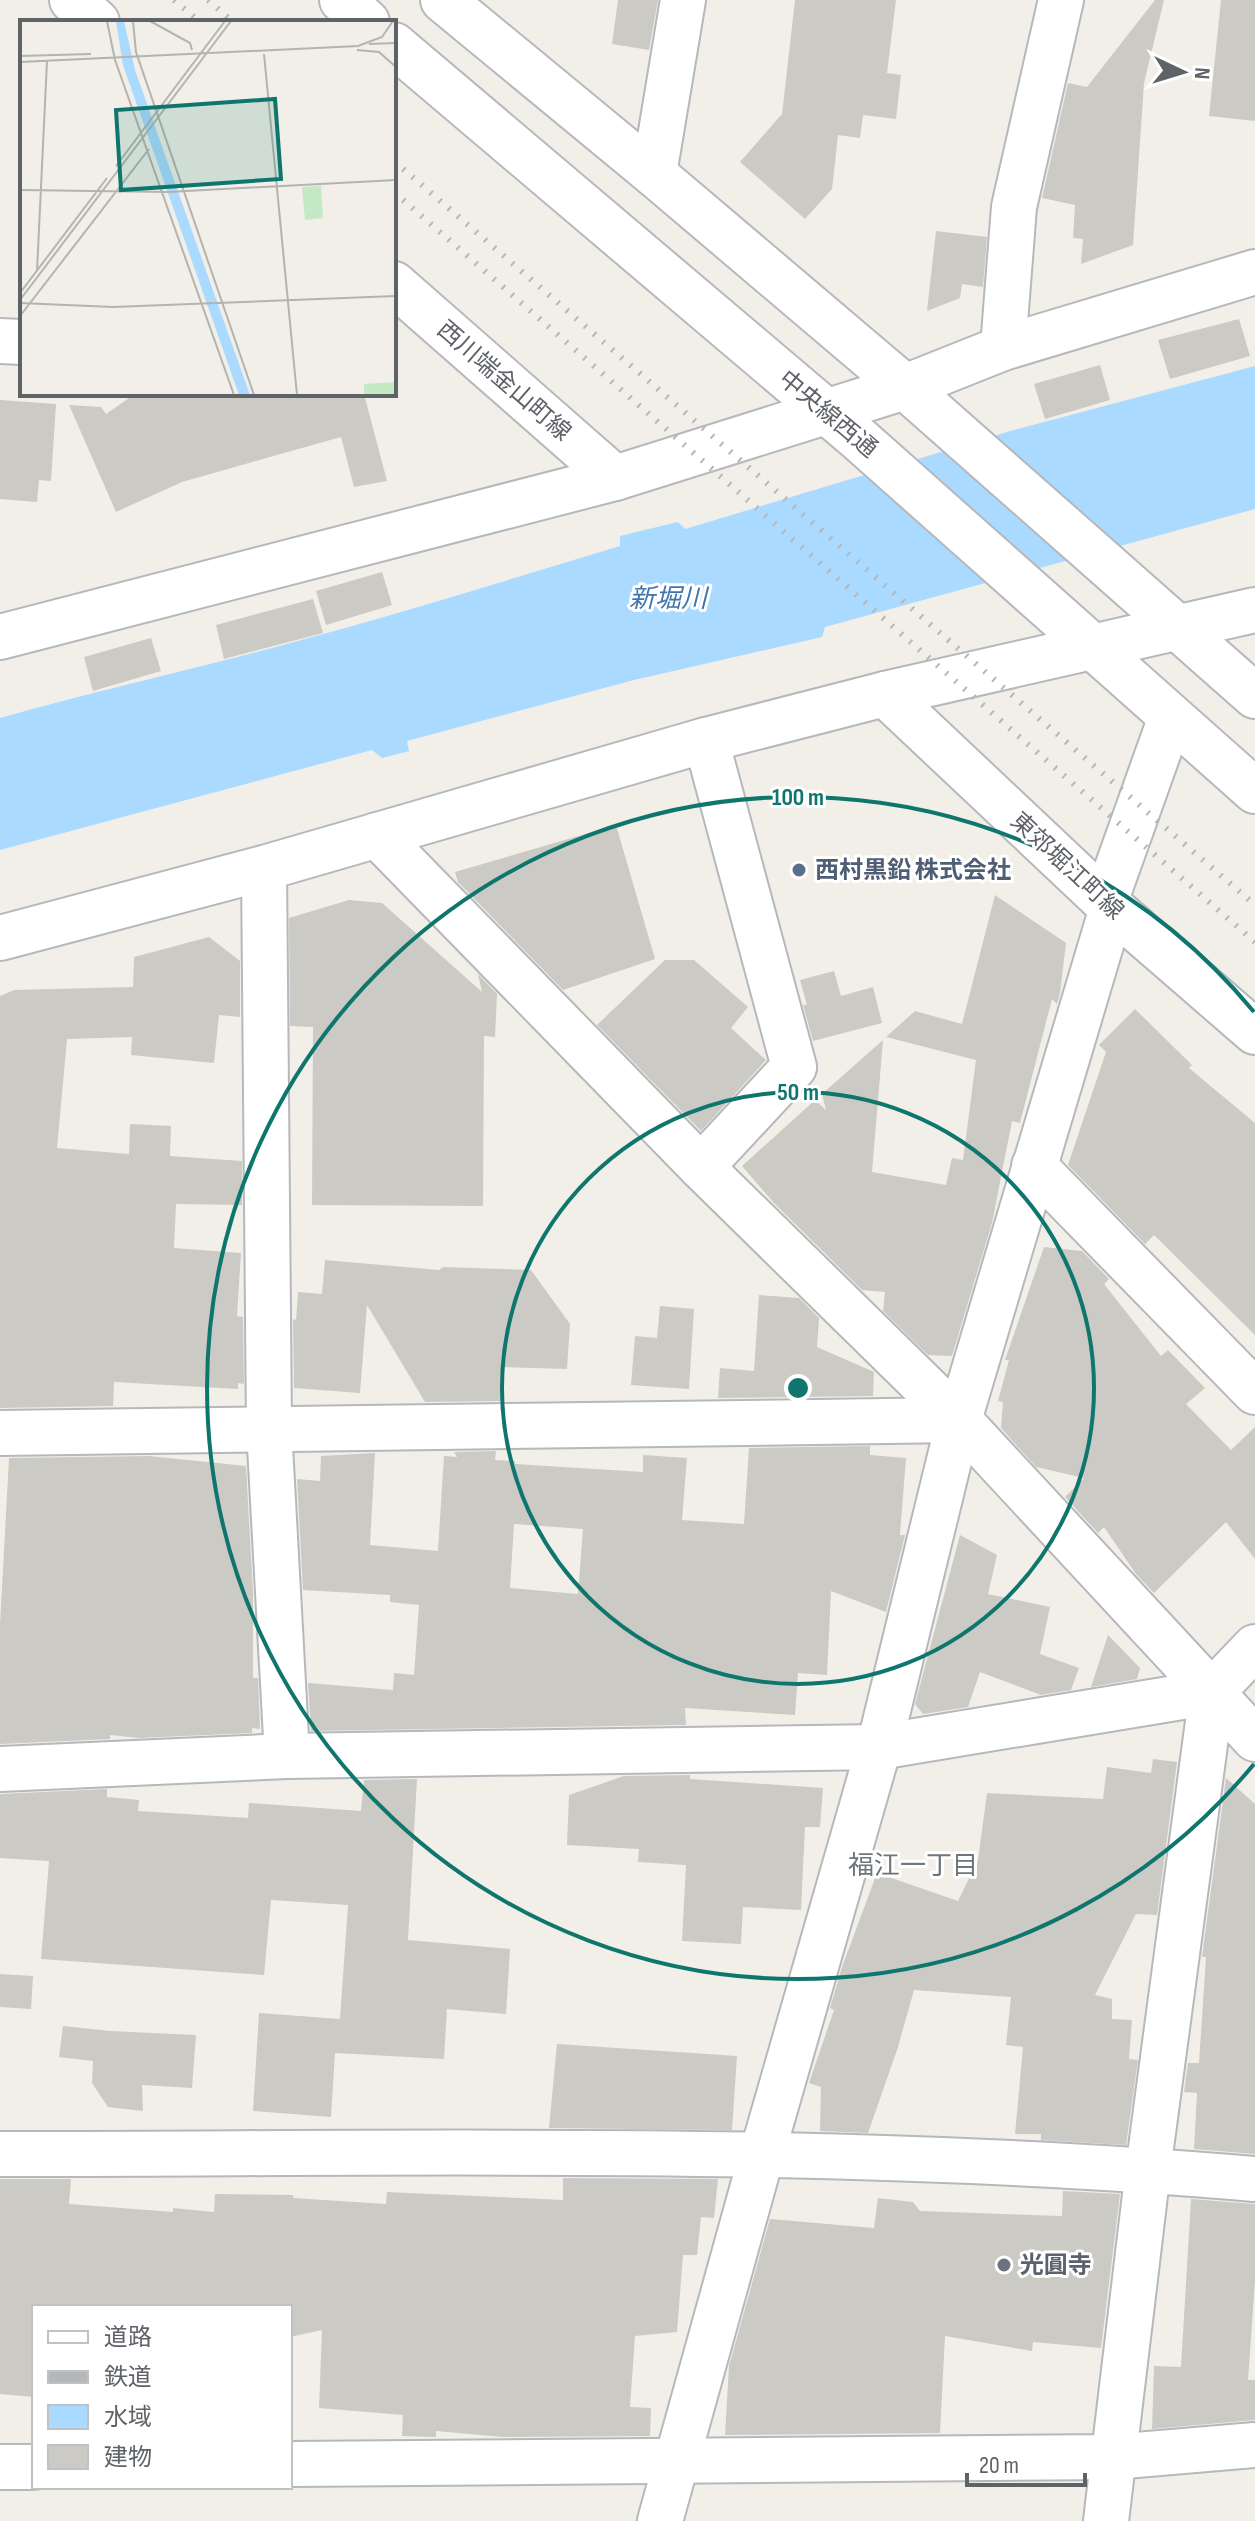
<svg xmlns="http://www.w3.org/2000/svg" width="1255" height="2521" viewBox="0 0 1255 2521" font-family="'Sofia Sans Condensed','Noto Sans JP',sans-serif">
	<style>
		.water { fill: #aadaff }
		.building { fill: #cccac5; fill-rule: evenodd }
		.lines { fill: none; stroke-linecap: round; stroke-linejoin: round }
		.minor-casing { stroke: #b5b8bc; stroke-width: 48 }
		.tertiary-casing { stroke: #b5b8bc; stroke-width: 48 }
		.minor { stroke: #fff; stroke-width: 44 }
		.tertiary { stroke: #fff; stroke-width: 44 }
		.rail { stroke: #b6b7b8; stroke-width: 6; stroke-dasharray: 2 10; stroke-linecap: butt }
		.ring { fill: none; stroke: #0f766e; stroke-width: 4 }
		.service-dot { fill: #5c6f8a; stroke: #fff; stroke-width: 3 }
		.worship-dot { fill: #6b7280; stroke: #fff; stroke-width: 3 }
		.labels { text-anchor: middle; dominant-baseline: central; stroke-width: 6; stroke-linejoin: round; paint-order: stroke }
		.street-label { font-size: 24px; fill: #5f6368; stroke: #fff }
		.service-label { font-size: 24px; font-weight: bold; fill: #4e5e75; stroke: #fff; text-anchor: start }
		.worship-label { font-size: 24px; font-weight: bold; fill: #5b616d; stroke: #fff; text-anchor: start }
		.water-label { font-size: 26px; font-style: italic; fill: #4174aa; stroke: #fff }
		.neighbourhood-label { font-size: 26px; fill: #70757a; stroke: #fff }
		.inset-road { fill: none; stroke: #b3b3b1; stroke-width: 2 }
		.view { fill: #0f766e; fill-opacity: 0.15; stroke: #0f766e; stroke-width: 4 }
		.inset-edge { fill: none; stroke: #5f6368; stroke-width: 4 }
		.centre { fill: #0f766e; stroke: #fff; stroke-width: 4 }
		.ring-label { font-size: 24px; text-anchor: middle; font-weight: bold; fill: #0f766e; stroke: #fff; stroke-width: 6; stroke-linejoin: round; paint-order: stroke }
	</style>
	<rect width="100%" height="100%" fill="#f1efe8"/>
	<path class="water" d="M1255 366V509L825 627 822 637 634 680 407 741 409 751 382 758 372 750 0 850V718C97 690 196 669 294 642 403 613 511 579 620 546V536L678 522 685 529 1014 430Z"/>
	<g class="building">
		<path d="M618 0H658L649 50 612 44Z"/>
		<path d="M795 0H896L887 73 901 75 896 119 863 115 860 138 838 135 832 189 805 219 740 162 782 114Z"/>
		<path d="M1155 0H1164L1144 83 1133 245 1081 264 1083 239 1073 238 1075 205 1042 198 1068 83 1087 87Z"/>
		<path d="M1221 0H1255V121L1209 116Z"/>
		<path d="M936 231 987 237 983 287 962 284 960 298 927 311Z"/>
		<path d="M1239 319 1250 356 1170 379 1158 340Z"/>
		<path d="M1100 365 1110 400 1045 419 1034 384Z"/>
		<path d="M135 394H364L387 481 354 487 341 437 182 482 116 512 69 405 101 407 106 414Z"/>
		<path d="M0 400 56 404 51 481 39 480 37 502 0 499Z"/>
		<path d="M382 572 392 605 326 625 316 591Z"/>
		<path d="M313 599 323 633 224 659 216 625Z"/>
		<path d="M151 638 161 671 93 691 84 657Z"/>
		<path d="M616 825 655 959 563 990 458 882 455 872Z"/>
		<path d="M995 895 1066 943 1060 993 1057 1004 1052 999 1020 1123 1012 1121 992 1223 952 1356 928 1355 883 1311 885 1292 862 1290 774 1203 742 1166 815 1100 826 1110 822 1094 883 1040 872 1172 946 1185 952 1158 963 1160 976 1060 886 1037 915 1011 962 1024Z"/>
		<path d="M349 900 382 903 482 992 478 974 497 994 495 1037 484 1036 483 1206 312 1205 313 1027 290 1026 289 918Z"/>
		<path d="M209 937 240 961V1017L219 1015 214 1063 131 1055 132 1037 67 1039 57 1148 129 1154 130 1124 171 1126 170 1156 242 1161V1205L176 1204 174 1248 241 1253 237 1316 243 1317 244 1384 238 1383V1389L114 1382 113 1406 0 1408V996L14 990 133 987 134 957Z"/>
		<path d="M665 960H694L748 1007 731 1028 766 1060 701 1131 597 1025Z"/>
		<path d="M834 971 841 996 873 987 882 1023 813 1041 803 1005H807L800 980Z"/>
		<path d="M1135 1009 1192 1065 1189 1068 1255 1123V1335L1154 1235 1145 1244 1068 1165 1106 1052 1099 1045Z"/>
		<path d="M1044 1247 1082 1251 1109 1279 1104 1284 1161 1356 1168 1350 1205 1388 1186 1404 1231 1450 1255 1427V1559L1226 1522 1154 1593 1136 1574 1104 1527 1098 1533 1065 1497 1084 1478 1036 1467 1001 1428 1003 1402 998 1401 1009 1360H1005Z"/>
		<path d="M325 1260 439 1270 443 1267 531 1270 570 1324 567 1369 504 1367 501 1401 425 1402 367 1305 360 1393 294 1388 293 1319 296 1320 298 1292 322 1294Z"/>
		<path d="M759 1295 799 1298 819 1318 817 1347 874 1372 873 1396 718 1398 720 1368 754 1371Z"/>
		<path d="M660 1306 694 1309 689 1389 631 1385 635 1336 657 1338Z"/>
		<path d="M870 1446V1455L906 1458 900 1535H905L886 1612 831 1591 827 1675 798 1673 795 1715 685 1708 686 1725 311 1731 308 1683 393 1690 394 1673 414 1675 419 1605 390 1602V1595L303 1590 297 1479 320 1481 321 1456 375 1453 370 1545 438 1551 444 1456 457 1457 454 1452 496 1451 495 1460 515 1461V1464L643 1472V1455L687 1458 682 1520 744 1524 749 1448ZM514 1524 583 1529 578 1594 510 1588Z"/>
		<path d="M149 1456 246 1466 253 1593V1678H258L260 1729 252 1728V1733L139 1738 110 1735V1739L0 1744V1625L9 1458Z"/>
		<path d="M960 1535 997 1555 988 1594 1050 1607 1040 1654 1079 1668 1071 1690 1041 1695 980 1672 968 1707 923 1714 915 1704Z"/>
		<path d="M1108 1635 1140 1668 1137 1679 1091 1687Z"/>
		<path d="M1153 1759 1177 1762 1157 1915 1136 1914 1095 1995 1112 1999V2019L1132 2020 1129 2059 1138 2060 1126 2145 1041 2140V2134H1015L1023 2047 1006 2045 1011 1997 914 1990 898 2047 868 2133 820 2131 821 2087 809 2083 834 2010 830 2008 842 1967 877 1873 958 1901 978 1860 987 1793 1103 1799 1107 1767 1151 1773Z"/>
		<path d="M690 1775V1779L823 1788 820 1827H805L801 1910 743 1907 741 1944 682 1941 686 1865 638 1862 639 1849 567 1845 569 1795 624 1776Z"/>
		<path d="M1226 1778 1255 1804V2154L1194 2149 1197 2093 1184 2092 1188 2063H1199L1206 1957H1202Z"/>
		<path d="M417 1779 408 1940 510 1949 506 2014 447 2009 444 2059 335 2053 331 2117 253 2111 259 2013 340 2019 348 1905 271 1900 264 1975 41 1959 49 1861 0 1858V1794L107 1789V1797L139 1800 138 1811 248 1818 249 1803 361 1811 364 1780Z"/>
		<path d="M0 1974 33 1976 31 2009 0 2007Z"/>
		<path d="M63 2026 110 2031 196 2035 192 2088 142 2085 143 2111 108 2107 92 2083 93 2061 59 2057Z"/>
		<path d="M557 2044 737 2056 732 2130 549 2128Z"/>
		<path d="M563 2178 718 2179 714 2218 701 2217 697 2255H683L677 2332 635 2336 630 2407 651 2408 650 2436 503 2437 436 2431V2437L402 2436 403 2415 319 2408 322 2330 290 2337V2307H34V2397L0 2394V2179H71L69 2204 173 2212V2208L214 2212 215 2194 293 2195V2198L386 2204 387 2192 563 2200Z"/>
		<path d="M1063 2191 1120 2194 1101 2348 1033 2342 1032 2351 945 2336 940 2433 725 2435 729 2366 770 2219 874 2228 878 2198 913 2202 920 2211 1062 2216Z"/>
		<path d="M1191 2199 1255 2204V2281L1248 2380H1255V2420L1152 2429 1154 2366 1181 2367Z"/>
	</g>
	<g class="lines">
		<defs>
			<g id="minor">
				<path d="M654 174 683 0"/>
				<path d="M0 341 22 342"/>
				<path d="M1003 348 1014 207 1061 0"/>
				<path d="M885 694 1112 908 1255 1032"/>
				<path d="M377 835 701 1167 959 1420 1255 1739"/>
				<path d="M264 868 269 1428 287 1756"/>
				<path d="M1105 902 1171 717"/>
				<path d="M1034 1166 1255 1392"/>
				<path d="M701 1167 794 1067 706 740"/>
				<path d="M0 1433 959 1420"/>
				<path d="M0 1769 287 1756 879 1747 1212 1692"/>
				<path d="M0 2154C418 2154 838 2143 1255 2179"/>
				<path d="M660 2521 762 2154 879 1747 959 1420 1112 908"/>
				<path d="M1106 2521 1148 2170 1212 1692 1255 1647"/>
			</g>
			<g id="tertiary">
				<path d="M72 0 97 22"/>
				<path d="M342 0 367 22"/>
				<path d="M443 0 654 174 905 387 1255 696"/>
				<path d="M394 45 860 440 1255 791"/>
				<path d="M394 284 615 478"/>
				<path d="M0 637 615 478 905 387 1003 348 1255 272"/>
				<path d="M0 938 264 868 706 740 885 694 1255 610"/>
				<path d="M290 2464 1113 2457 1255 2445"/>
				<path d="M0 2467H34"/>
			</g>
		</defs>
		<use href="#minor" class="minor-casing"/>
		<use href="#tertiary" class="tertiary-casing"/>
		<use href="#minor" class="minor"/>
		<use href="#tertiary" class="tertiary"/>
		<g class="rail">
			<path d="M174 0 200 22"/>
			<path d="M208 0 233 22"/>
			<path d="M394 161 1255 905"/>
			<path d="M394 192 1255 942"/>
		</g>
	</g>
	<g class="ring">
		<circle cx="798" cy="1388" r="296"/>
		<path d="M1254 1764A591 591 0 1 1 1254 1012"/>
	</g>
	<circle class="service-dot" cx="799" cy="870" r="8"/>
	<circle class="worship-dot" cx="1004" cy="2265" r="8"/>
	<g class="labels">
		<g class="street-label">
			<text transform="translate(504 381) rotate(41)">西川端金山町線</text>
			<text transform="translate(828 414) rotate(40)">中央線西通</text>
			<text transform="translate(1067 866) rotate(43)">東郊堀江町線</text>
		</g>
		<g class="service-label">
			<text x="815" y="870">西村黒鉛 株式会社</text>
		</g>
		<g class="worship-label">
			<text x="1020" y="2265">光圓寺</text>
		</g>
		<g class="water-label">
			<text x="668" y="599">新堀川</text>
		</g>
		<g class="neighbourhood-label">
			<text x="913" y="1866">福江一丁目</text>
		</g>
	</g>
	<g transform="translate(20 20)">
		<rect width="376" height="376" fill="#f1efe8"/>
		<path d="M301 166 303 198 285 200 282 167ZM374 362 375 375H344V364Z" fill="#c5e8c5"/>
		<path d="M96 1H104L115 50 230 375H219L103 45Z" fill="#aadaff"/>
		<path class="inset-road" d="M87 1 95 40 214 375M113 1 116 32 234 375M130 1 170 23 172 30M349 24 376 23M337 30 359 32 376 47M244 34 277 375M0 36 71 34M0 42 338 26 362 17 373 1M96 146 205 1M0 170 148 172 376 160M17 251 27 41M0 273 87 158M0 280 211 1M0 283 93 287 376 276M0 296 129 129"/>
		<path class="view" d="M255 79 261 159 101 170 96 90Z"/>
		<rect width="376" height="376" class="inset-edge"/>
	</g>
	<circle cx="798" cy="1388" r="12" class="centre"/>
	<g class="ring-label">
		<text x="798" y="805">100 m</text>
		<text x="798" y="1100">50 m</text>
	</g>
	<rect x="32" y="2305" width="260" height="184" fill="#ffffff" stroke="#bfc1c3" stroke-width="2"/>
	<rect x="48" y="2331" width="40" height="12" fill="#ffffff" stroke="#bfc1c3" stroke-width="2"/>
	<text x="104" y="2345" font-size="24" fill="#5f6368">道路</text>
	<rect x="48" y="2371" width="40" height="12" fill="#b6b7b8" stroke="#bfc1c3" stroke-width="2"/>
	<text x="104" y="2385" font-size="24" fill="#5f6368">鉄道</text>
	<rect x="48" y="2405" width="40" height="24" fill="#aadaff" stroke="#bfc1c3" stroke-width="2"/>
	<text x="104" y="2425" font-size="24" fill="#5f6368">水域</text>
	<rect x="48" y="2445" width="40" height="24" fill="#cccac5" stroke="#bfc1c3" stroke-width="2"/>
	<text x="104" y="2465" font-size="24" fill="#5f6368">建物</text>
	<g transform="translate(1183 72) rotate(94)" stroke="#ffffff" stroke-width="6" paint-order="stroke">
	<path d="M0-6L14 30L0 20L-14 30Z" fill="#5f6368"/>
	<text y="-12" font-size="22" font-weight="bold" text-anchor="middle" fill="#5f6368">N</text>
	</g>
	<path d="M967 2473v12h118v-12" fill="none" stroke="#5f6368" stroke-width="4"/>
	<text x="979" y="2473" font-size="24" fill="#5f6368" stroke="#ffffff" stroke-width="6" paint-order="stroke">20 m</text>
</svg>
